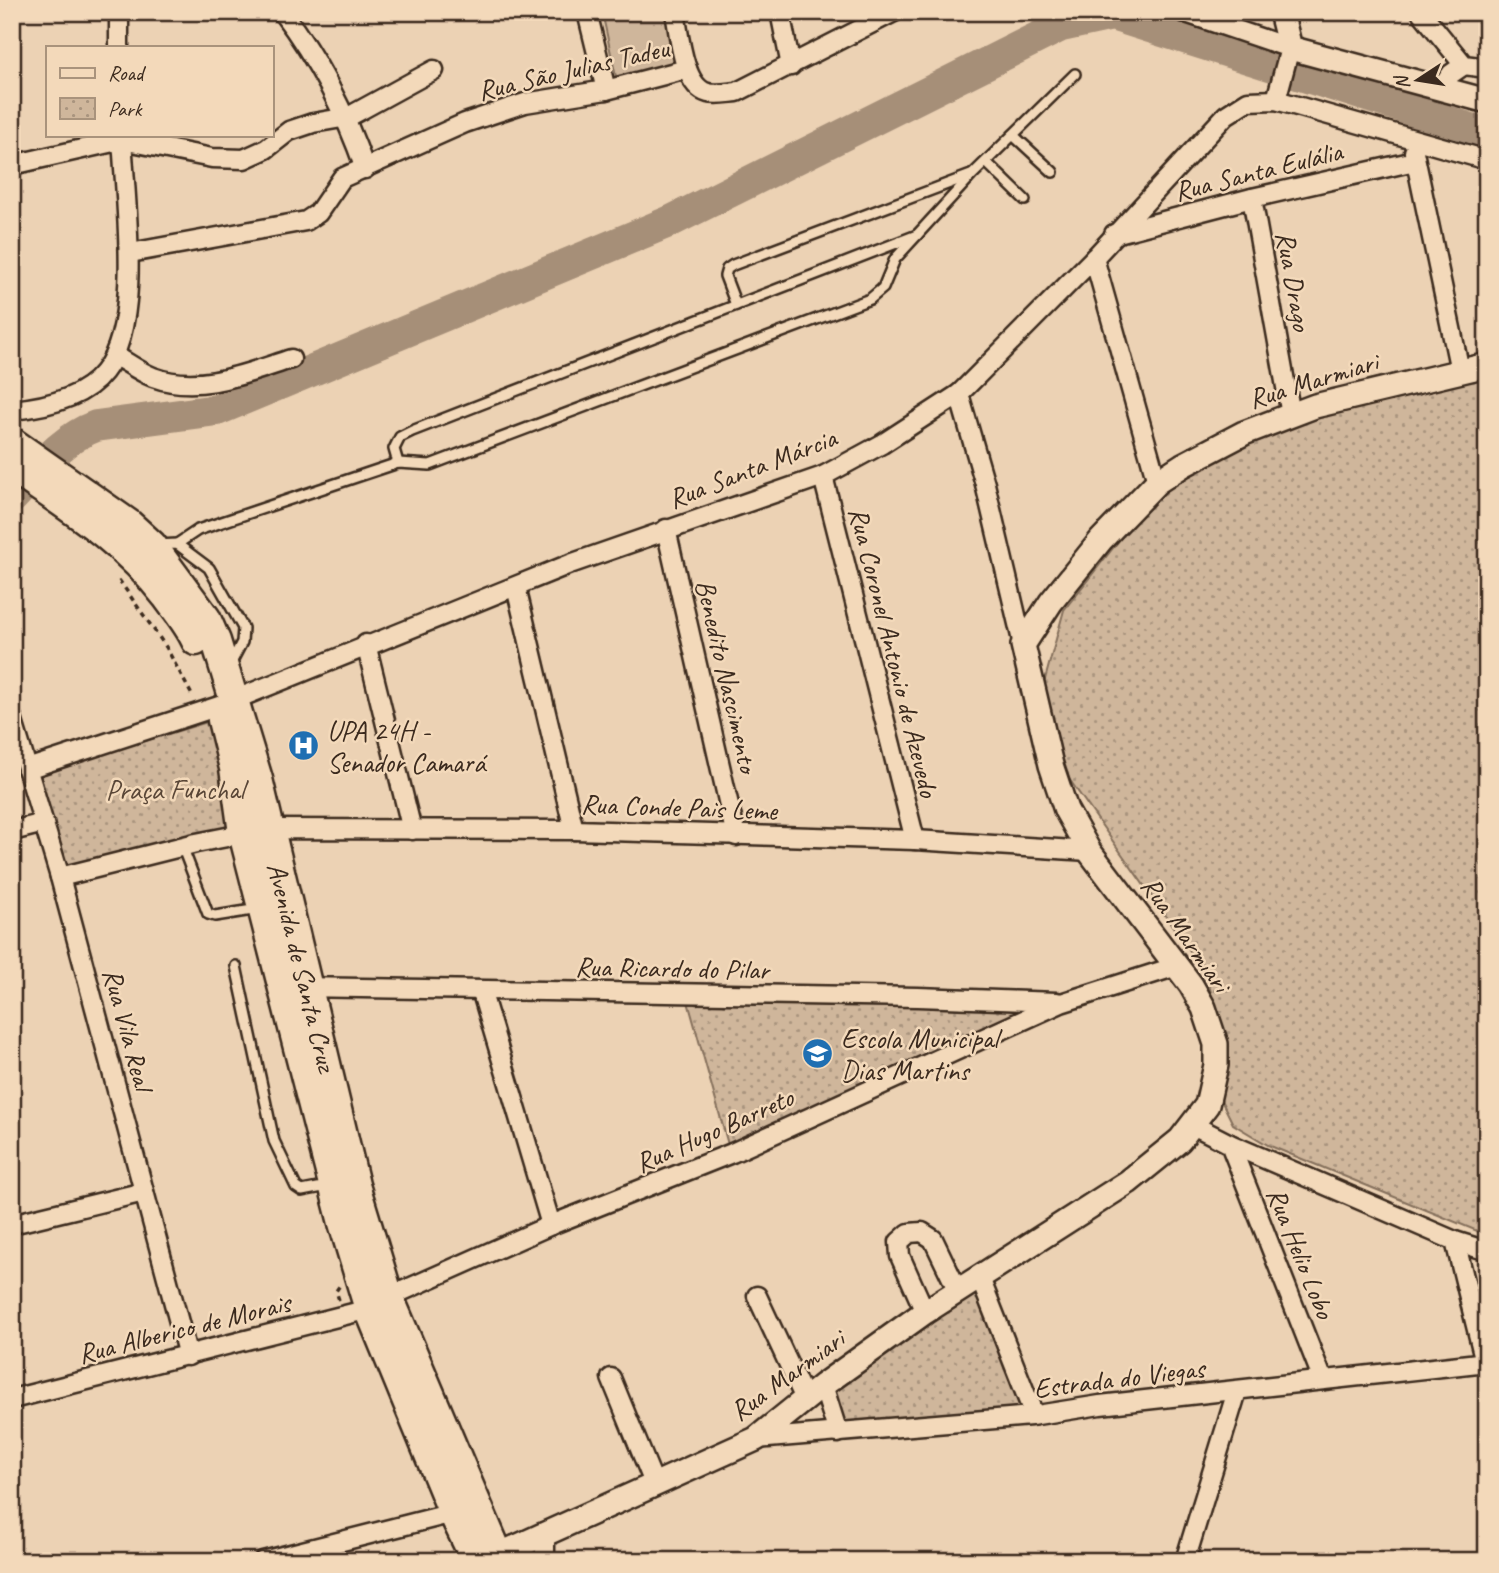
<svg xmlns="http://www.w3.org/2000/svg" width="1499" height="1573" viewBox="0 0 1499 1573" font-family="Caveat,sans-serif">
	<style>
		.park { fill: url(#park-dots); stroke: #85705c; stroke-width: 2 }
		.garden { fill: #cfb69b; stroke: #85705c; stroke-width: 2 }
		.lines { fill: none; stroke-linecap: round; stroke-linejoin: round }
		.river { stroke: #a68f78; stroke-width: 32 }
		.service-casing { stroke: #3b2a1e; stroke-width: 14 }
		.minor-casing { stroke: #3b2a1e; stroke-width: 23 }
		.tertiary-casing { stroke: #3b2a1e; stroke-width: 28 }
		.primary-casing { stroke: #3b2a1e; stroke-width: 33 }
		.path { stroke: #3b2a1e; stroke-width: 3.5; stroke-dasharray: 5 5; stroke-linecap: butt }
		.service { stroke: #f3d9ba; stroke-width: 9 }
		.minor { stroke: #f3d9ba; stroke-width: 18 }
		.tertiary { stroke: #f3d9ba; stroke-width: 23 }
		.primary { stroke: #f3d9ba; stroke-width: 28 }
		.labels { text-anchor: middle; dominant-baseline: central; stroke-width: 5; stroke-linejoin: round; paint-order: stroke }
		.street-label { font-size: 28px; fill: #3b2a1e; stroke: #f3d9ba }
		.poi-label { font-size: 28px; fill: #3b2a1e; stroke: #f3d9ba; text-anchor: start }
		.park-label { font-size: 28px; fill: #594637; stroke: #f3d9ba }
	</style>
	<defs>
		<pattern id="park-dots" width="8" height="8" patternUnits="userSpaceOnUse" patternTransform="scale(1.75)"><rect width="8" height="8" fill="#cfb69b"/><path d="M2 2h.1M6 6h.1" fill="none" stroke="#a9947e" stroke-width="1.8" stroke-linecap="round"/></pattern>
	</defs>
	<rect width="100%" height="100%" fill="#ecd2b4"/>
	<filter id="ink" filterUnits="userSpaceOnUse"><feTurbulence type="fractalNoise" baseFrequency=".0143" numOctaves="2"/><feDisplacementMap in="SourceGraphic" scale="14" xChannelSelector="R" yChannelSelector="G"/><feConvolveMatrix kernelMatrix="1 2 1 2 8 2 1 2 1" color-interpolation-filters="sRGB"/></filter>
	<g filter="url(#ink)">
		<g class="park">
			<path d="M1487 372V1235L1268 1145 1233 1124 1215 1088 1220 1033 1207 975 1067 776 1044 683 1064 610 1155 495 1246 438 1354 399Z"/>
			<path d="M214 720 242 831 64 869 40 773Z"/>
			<path d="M687 998 1045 1006 729 1148Z"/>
			<path d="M975 1283 1027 1408 841 1426 828 1388Z"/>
		</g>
		<path class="garden" d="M602 12H668L678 64 616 77Z"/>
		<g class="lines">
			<path class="river" d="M12 498C38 471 60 439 96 426L217 410 671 221 1061 26 1112 15 1487 134"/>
			<defs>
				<g id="service">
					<path d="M1013 135 1053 172"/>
					<path d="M986 162 1025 200"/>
					<path d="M736 305 725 276 727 269 733 265 971 175"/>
					<path d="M398 463 394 449 400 437 412 431 917 235"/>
					<path d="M177 544 198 530 398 463 430 465 870 299 883 288 895 259 972 175 1075 74"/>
					<path d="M157 545 177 544 209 568 243 628 242 642 231 663"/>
					<path d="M182 846 208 914 215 916 259 909"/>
					<path d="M236 966 274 1141 296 1187 302 1191 328 1186"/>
				</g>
				<g id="minor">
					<path d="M119 12V47"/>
					<path d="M282 12C319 61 345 111 365 169"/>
					<path d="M587 12 606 90"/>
					<path d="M675 12C679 33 683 87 708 93 717 95 727 93 737 92L894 12"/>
					<path d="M780 12 791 66"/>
					<path d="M1183 12 1290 48 1276 100"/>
					<path d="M1421 12 1464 65 1487 68"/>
					<path d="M1442 87 1451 74 1464 65"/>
					<path d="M1414 152 1460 371"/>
					<path d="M12 165 122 140 212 158 244 159 266 149 289 131 313 123 348 117 434 70"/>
					<path d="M1252 198 1291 415"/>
					<path d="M1114 234 1252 198 1415 161"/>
					<path d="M130 253 306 221 318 213 342 178 465 123 525 103 606 90 687 69"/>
					<path d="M1094 258 1157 482"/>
					<path d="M116 356C128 363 140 372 153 377 199 394 247 373 291 359"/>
					<path d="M959 394 985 484 1023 645"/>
					<path d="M12 410C44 407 84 398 104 372 144 322 124 196 122 135"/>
					<path d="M823 476 915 840"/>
					<path d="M666 529 736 836"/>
					<path d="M516 587 574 830"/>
					<path d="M366 644 412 830"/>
					<path d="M12 718 60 877 188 1356"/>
					<path d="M27 769 219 706 570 564 823 476 882 444 959 394 1094 258 1226 115 1248 101 1276 100 1487 160"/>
					<path d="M12 831 44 823"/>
					<path d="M60 877 196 843 268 829 574 830 915 840 1089 851"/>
					<path d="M298 987 918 997 1057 1002"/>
					<path d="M482 993 551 1225"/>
					<path d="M1193 1125 1230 1144 1455 1241 1487 1251"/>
					<path d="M1230 1144 1323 1380"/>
					<path d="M12 1224 144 1192"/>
					<path d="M1455 1241 1485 1362"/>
					<path d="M980 1278 1034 1415"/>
					<path d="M757 1296 805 1399"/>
					<path d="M389 1297 551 1225 732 1153 1061 1003 1177 966"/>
					<path d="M925 1312 900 1256 899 1242 909 1233 922 1232 933 1239 958 1291"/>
					<path d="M611 1378 654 1483"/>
					<path d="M823 1385 838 1433"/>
					<path d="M12 1399 369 1309"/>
					<path d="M756 1439 1031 1416 1100 1405 1487 1362"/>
					<path d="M263 1561 453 1513"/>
					<path d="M545 1561V1532"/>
					<path d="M1185 1561 1237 1391"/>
				</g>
				<g id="tertiary">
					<path d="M1281 12 1290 48 1487 101"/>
					<path d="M485 1561 756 1439 823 1385 925 1312 1128 1182 1180 1140 1207 1105 1216 1065V1044L1204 1008 1191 985 1089 851 1066 810 1051 765 1023 645 1051 602 1101 540 1157 482 1183 465 1244 433 1315 406 1487 365"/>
				</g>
				<g id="primary">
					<path d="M12 442 129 524 152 545 206 618 216 641 258 779 355 1185 389 1297 501 1561"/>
					<path d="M12 468C71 509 121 539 166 596 177 611 189 625 196 641"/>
					<path d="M222 720 234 768 243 833 343 1223 369 1309 453 1513 476 1561"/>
				</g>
			</defs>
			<use href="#service" class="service-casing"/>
			<use href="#minor" class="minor-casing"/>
			<use href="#tertiary" class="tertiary-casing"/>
			<use href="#primary" class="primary-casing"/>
			<g class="path">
				<path d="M119 580 166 647 193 697"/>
				<path d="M339 1300 336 1291 340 1285"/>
			</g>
			<use href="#service" class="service"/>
			<use href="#minor" class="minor"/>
			<use href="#tertiary" class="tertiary"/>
			<use href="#primary" class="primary"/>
		</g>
	</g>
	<defs>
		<symbol id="hospital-disc" viewBox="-11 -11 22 22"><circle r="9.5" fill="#1f6fb2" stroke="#f3d9ba"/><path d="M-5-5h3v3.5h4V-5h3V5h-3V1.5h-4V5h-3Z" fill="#fff"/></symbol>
		<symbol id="school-disc" viewBox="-11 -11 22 22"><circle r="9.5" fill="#1f6fb2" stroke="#f3d9ba"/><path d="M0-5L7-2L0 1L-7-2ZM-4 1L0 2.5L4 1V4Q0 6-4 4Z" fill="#fff"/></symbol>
	</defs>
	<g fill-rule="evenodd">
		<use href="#hospital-disc" x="286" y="728" width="35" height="35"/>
		<use href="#school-disc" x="800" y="1036" width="35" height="35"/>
	</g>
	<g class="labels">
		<g class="street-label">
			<text transform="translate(573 69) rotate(-13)">Rua São Julias Tadeu</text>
			<text transform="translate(1258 171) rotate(-14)">Rua Santa Eulália</text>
			<text transform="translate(1294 281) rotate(80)">Rua Drago</text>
			<text transform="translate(1313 380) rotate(-17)">Rua Marmiari</text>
			<text transform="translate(752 468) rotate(-21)">Rua Santa Márcia</text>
			<text transform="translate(894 652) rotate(76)">Rua Coronel Antonio de Azevedo</text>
			<text transform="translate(727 676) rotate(77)">Benedito Nascimento</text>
			<text transform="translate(679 807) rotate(2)">Rua Conde Pais Leme</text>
			<text transform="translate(1186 934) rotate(55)">Rua Marmiari</text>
			<text transform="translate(302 967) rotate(76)">Avenida de Santa Cruz</text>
			<text transform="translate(672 968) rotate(1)">Rua Ricardo do Pilar</text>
			<text transform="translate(128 1029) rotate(75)">Rua Vila Real</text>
			<text transform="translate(714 1130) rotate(-24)">Rua Hugo Barreto</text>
			<text transform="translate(1301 1253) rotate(68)">Rua Helio Lobo</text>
			<text transform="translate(184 1328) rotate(-14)">Rua Alberico de Morais</text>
			<text transform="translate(787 1375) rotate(-36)">Rua Marmiari</text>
			<text transform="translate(1119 1378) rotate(-7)">Estrada do Viegas</text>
		</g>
		<g class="poi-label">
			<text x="327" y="730">UPA 24H -<tspan x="327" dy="32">Senador Camará</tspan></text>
			<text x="841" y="1038">Escola Municipal<tspan x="841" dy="32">Dias Martins</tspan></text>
		</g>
		<g class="park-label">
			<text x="175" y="789">Praça Funchal</text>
		</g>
	</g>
	<rect width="1499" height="1573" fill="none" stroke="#f3d9ba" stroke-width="42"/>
	<rect x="21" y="21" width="1457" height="1531" fill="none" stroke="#3b2a1e" stroke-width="2.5" filter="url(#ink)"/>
	<rect x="46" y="46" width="228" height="91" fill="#f3d9ba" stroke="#a9937c" stroke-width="2"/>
	<rect x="60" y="68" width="35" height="10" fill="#f3d9ba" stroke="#a9937c" stroke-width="2"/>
	<text x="108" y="80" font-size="21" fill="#3b2a1e">Road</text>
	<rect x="60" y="98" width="35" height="21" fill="url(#park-dots)" stroke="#a9937c" stroke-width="2"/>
	<text x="108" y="116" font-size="21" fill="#3b2a1e">Park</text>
	<g transform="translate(1418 80) rotate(258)" stroke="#f3d9ba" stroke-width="5" paint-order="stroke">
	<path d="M0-5L12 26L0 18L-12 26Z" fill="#3b2a1e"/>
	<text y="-10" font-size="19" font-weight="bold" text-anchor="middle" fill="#3b2a1e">N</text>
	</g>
</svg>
